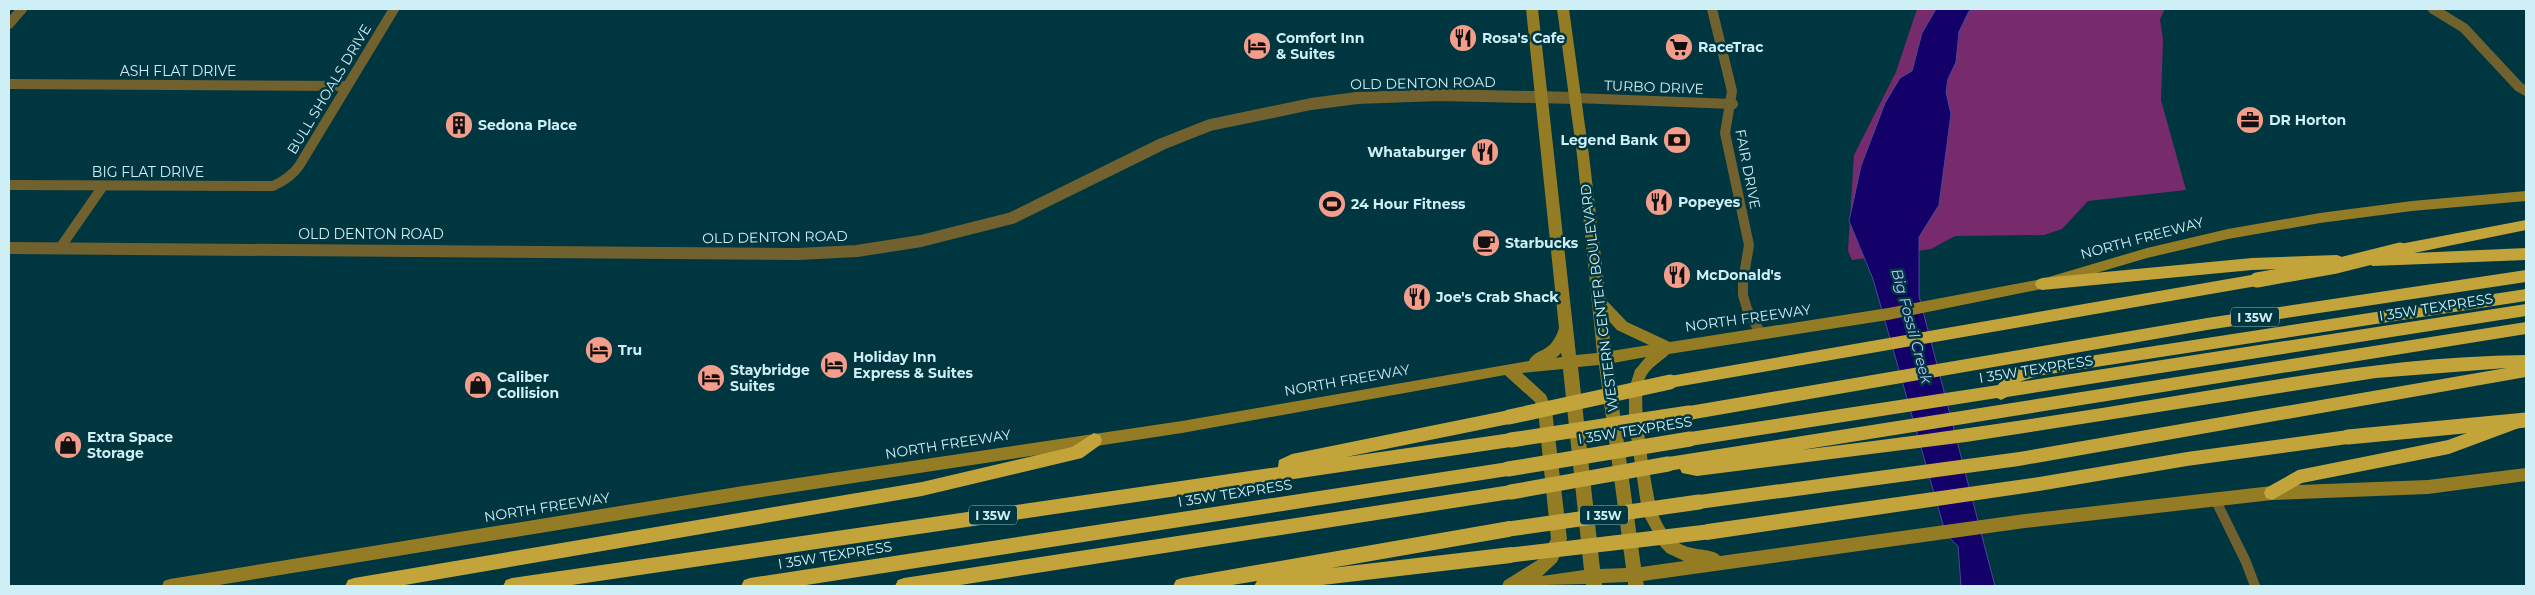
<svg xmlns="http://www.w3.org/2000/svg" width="2535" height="595" viewBox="0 0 2535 595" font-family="Montserrat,sans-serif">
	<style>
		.green { fill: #772b6d }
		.water { fill: #130068; stroke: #4b4893 }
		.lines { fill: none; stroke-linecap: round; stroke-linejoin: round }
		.minor { stroke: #70612f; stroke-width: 10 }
		.tertiary { stroke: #70612f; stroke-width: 12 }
		.secondary { fill: #947c24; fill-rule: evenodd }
		.motorway { fill: #c2a43b; fill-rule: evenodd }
		.motorway-bridge { stroke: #c2a43b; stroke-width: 15 }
		.labels { text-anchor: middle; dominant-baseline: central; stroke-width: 5; stroke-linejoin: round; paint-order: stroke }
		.shield { fill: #003640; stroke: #91b8bf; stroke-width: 1 }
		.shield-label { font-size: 12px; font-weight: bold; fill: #cfeff6 }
		.poi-label { font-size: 14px; font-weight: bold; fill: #cfeff6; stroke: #003640; text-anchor: start }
		.street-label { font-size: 14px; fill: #cfeff6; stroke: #003640 }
		.water-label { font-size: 15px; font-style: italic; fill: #b8c6fb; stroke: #003640 }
	</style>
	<rect width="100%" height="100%" fill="#003640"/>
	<path class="green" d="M1917 9H2165L2160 19 2163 40 2161 100 2186 190 2088 201 2062 229 2044 235 1955 236 1931 249 1852 260 1848 251 1854 155 1896 72Z"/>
	<path class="water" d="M1936 9H1979L1969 11 1959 32 1956 62 1948 79 1946 92 1951 114 1939 205 1919 237V296L1995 586H1961L1958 546 1946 535 1873 279 1849 221 1861 166 1885 103 1900 78 1912 71 1922 33Z"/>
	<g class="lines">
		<g class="minor">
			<path d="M1712 9 1732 91 1725 133 1749 245 1743 281V295L1747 309 1761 334"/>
			<path d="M2433 9 2464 28 2519 87 2526 91"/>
			<path d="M9 24 22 9"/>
			<path d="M9 84 347 86"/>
			<path d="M1575 98 1733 104"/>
			<path d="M9 185 273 186C284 181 292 176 299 166L394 9"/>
			<path d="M60 248 103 186"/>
			<path d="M2216 501 2246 562 2255 586"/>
		</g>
		<path class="tertiary" d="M9 248 798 254 857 251 921 241 1012 218 1162 144 1210 125 1311 104 1357 98 1440 95 1575 98"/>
		<path class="secondary" d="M1526 9H1538L1576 355 1597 353 1577 155 1557 9H1569L1589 155 1606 300 1627 322 1670 342 1888 308 2042 279 2147 248 2228 229 2320 213 2412 201 2526 191V201L2412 211 2320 223 2228 239 2147 258 2042 289 1888 320 1669 354C1662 361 1649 368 1645 378 1636 400 1651 485 1657 511 1660 520 1665 530 1672 537 1687 554 1711 546 1720 556L2025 514 2272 486 2428 480 2526 468V481L2428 494 2272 500 2025 528 1643 581 1644 586H1628V582L1602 583V586H1586V584L1502 586 1504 581 1541 558 1551 539 1538 410 1535 402 1505 375 1182 433 743 500 213 586H162L164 581 170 579 743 486 1182 421 1529 361C1536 347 1551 355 1559 328ZM1608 320 1617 330 1649 345 1611 351ZM1561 353 1562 357 1556 358ZM1646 357 1635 370 1629 389V423L1642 512 1661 547 1667 553 1684 561 1641 567 1613 363ZM1599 365 1626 568 1600 569 1578 367ZM1563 369 1584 570 1542 576 1557 562 1567 539 1552 410 1546 395 1522 373Z"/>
		<g class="motorway">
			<path d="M2526 220V230L2414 253 2526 248V260L2373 266 2368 264 2366 260 2368 256 2395 253 2393 250 2395 246 2400 244Z"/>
			<path d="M2337 255 2342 257 2344 261 2342 265 2337 267 2252 270 2042 290 2037 288 2035 284 2037 280 2042 278 2252 258Z"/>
			<path d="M2526 270V282L2207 330 1689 420 1683 418 1681 413 1683 408 1689 406 2207 318Z"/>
			<path d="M2257 274 2262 276 2264 280 2262 284 2257 286 1670 388 1664 387 1662 382 1664 377 1670 376Z"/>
			<path d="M2526 289V301L2037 376 2019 382 2526 304V316L2007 397 2001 400 1997 398 1690 446 1684 444 1682 439 1684 434 1690 432 1998 385 2008 371 2037 364Z"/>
			<path d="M2526 322V334L1801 450C1926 435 2050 417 2175 396 2291 377 2408 356 2526 355V377L2019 466 1699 509 1693 507 1691 502 1693 497 1699 495 2019 452 2506 368 2376 378 1966 442 1697 476 1682 473 1680 469 1668 471 1662 469 1660 464 1662 459 1668 457Z"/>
			<path d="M1509 410 1515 412 1517 417 1515 422 1509 424 1346 457 1511 433 1517 435 1519 440 1517 445 1511 447 565 586H503L506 580 512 578 1278 467 1279 460 1292 454Z"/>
			<path d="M2513 416 2519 418 2521 423 2519 428 2449 454 2302 483 2272 500 2266 498 2264 493 2266 488 2298 470 2448 440Z"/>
			<path d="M2348 430 2354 432 2356 437 2354 442 2348 444 2187 466 2039 491 1707 540 1701 537 1698 532 1701 527 1707 524 2039 477 2187 452Z"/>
			<path d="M1094 433 1100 435 1102 440 1100 445 1082 458 922 496 399 586H345L348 580 354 578 922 482 1072 447Z"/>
			<path d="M1508 462 1514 464 1516 469 1514 474 1508 476 800 586H741L744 580 750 578Z"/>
			<path d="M1511 485 1517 487 1519 492 1517 497 1511 499 954 586H895L898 580 904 578Z"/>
			<path d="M1509 521 1515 524 1517 529 1515 534 1509 537 1331 568 1511 547 1517 550 1520 555 1517 560 1511 563 1314 586H1254L1257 581 1226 586H1173L1176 580 1182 578Z"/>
		</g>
		<g class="motorway-bridge">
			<path d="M2257 280 2336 266 2400 250"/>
			<path d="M1509 417 1670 382"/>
			<path d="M2348 437 2526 420"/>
			<path d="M1511 440 1689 413"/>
			<path d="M1508 469 1690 439"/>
			<path d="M1511 492 1668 464"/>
			<path d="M1509 529 1699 502"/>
			<path d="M1511 555 1707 532"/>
		</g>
	</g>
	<defs>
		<symbol id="restaurant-disc" viewBox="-11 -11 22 22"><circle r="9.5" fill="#f49d8b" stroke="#003640"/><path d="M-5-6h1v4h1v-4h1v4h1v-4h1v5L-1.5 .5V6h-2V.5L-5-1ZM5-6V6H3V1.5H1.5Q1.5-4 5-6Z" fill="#111"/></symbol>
		<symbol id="hotel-disc" viewBox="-11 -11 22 22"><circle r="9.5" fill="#f49d8b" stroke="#003640"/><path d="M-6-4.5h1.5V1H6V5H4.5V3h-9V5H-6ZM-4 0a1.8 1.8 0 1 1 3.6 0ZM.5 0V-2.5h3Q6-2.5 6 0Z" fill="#111"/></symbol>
		<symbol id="supermarket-disc" viewBox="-11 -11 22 22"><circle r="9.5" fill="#f49d8b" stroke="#003640"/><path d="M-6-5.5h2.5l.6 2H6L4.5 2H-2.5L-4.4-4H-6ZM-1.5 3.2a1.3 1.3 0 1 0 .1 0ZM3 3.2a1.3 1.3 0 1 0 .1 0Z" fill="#111"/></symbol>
		<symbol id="office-disc" viewBox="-11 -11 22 22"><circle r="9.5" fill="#f49d8b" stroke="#003640"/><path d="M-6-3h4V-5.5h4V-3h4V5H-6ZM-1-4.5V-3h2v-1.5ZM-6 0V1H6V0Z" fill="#111"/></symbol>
		<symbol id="building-disc" viewBox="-11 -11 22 22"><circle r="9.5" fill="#f49d8b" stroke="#003640"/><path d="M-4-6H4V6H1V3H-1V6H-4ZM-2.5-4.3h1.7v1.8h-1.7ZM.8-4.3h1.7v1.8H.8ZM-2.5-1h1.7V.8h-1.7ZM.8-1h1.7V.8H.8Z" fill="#111"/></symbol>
		<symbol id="bank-disc" viewBox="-11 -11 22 22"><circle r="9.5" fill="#f49d8b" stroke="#003640"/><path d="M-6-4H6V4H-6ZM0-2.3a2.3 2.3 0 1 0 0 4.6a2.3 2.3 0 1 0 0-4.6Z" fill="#111"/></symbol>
		<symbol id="stadium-disc" viewBox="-11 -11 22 22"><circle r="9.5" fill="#f49d8b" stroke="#003640"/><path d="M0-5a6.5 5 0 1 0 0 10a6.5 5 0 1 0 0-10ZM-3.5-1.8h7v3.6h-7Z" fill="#111"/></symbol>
		<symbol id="cafe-disc" viewBox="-11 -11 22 22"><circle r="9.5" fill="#f49d8b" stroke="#003640"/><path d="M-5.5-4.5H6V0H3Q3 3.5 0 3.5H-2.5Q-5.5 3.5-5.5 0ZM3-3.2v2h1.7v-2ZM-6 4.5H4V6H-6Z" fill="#111"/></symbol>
		<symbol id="shop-disc" viewBox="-11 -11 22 22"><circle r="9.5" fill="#f49d8b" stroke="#003640"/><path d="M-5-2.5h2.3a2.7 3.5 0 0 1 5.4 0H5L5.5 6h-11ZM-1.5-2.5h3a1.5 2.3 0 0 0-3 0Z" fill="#111"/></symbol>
	</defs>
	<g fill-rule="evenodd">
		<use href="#restaurant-disc" x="1447" y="22" width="32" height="32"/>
		<use href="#hotel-disc" x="1241" y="30" width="32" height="32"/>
		<use href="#supermarket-disc" x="1663" y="31" width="32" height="32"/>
		<use href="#office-disc" x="2234" y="104" width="32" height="32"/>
		<use href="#building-disc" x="443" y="109" width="32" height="32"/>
		<use href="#bank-disc" x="1661" y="124" width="32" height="32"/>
		<use href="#restaurant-disc" x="1469" y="136" width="32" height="32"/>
		<use href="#restaurant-disc" x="1643" y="186" width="32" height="32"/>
		<use href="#stadium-disc" x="1316" y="188" width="32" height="32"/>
		<use href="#cafe-disc" x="1470" y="227" width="32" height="32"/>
		<use href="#restaurant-disc" x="1661" y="259" width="32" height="32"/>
		<use href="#restaurant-disc" x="1401" y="281" width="32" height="32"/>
		<use href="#hotel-disc" x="583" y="334" width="32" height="32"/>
		<use href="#hotel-disc" x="818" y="349" width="32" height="32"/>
		<use href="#hotel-disc" x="695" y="362" width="32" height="32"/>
		<use href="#shop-disc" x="462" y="369" width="32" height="32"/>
		<use href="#shop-disc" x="52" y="429" width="32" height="32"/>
	</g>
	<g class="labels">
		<g class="shield">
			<rect x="2231" y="307.5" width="48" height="19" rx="4"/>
			<rect x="969" y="505.5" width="48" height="19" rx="4"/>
			<rect x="1580" y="505.5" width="48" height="19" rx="4"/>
		</g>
		<g class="shield-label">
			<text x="2255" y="317">I 35W</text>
			<text x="993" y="515">I 35W</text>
			<text x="1604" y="515">I 35W</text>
		</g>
		<g class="poi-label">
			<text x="1276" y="38">Comfort Inn<tspan x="1276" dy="16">&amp; Suites</tspan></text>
			<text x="1482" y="38">Rosa's Cafe</text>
			<text x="1698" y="47">RaceTrac</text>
			<text x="2269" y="120">DR Horton</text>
			<text x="478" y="125">Sedona Place</text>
			<text x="1658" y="140" text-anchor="end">Legend Bank</text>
			<text x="1466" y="152" text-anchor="end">Whataburger</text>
			<text x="1678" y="202">Popeyes</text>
			<text x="1351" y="204">24 Hour Fitness</text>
			<text x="1505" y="243">Starbucks</text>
			<text x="1696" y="275">McDonald's</text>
			<text x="1436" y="297">Joe's Crab Shack</text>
			<text x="618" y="350">Tru</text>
			<text x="853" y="357">Holiday Inn<tspan x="853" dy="16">Express &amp; Suites</tspan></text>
			<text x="730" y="370">Staybridge<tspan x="730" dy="16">Suites</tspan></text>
			<text x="497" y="377">Caliber<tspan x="497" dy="16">Collision</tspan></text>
			<text x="87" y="437">Extra Space<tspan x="87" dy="16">Storage</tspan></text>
		</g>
		<g class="street-label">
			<text x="178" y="71">ASH FLAT DRIVE</text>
			<text transform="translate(1423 83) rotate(-1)">OLD DENTON ROAD</text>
			<text transform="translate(1654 87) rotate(2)">TURBO DRIVE</text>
			<text transform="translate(329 89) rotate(-59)">BULL SHOALS DRIVE</text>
			<text transform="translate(1748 169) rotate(79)">FAIR DRIVE</text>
			<text x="148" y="172">BIG FLAT DRIVE</text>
			<text x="371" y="234">OLD DENTON ROAD</text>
			<text transform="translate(775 237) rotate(-1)">OLD DENTON ROAD</text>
			<text transform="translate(2142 238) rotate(-15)">NORTH FREEWAY</text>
			<text transform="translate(1599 298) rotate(-97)">WESTERN CENTER BOULEVARD</text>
			<text transform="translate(2436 307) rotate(-9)">I 35W TEXPRESS</text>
			<text transform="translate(1748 318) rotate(-8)">NORTH FREEWAY</text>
			<text transform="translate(2036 369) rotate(-9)">I 35W TEXPRESS</text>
			<text transform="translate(1347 380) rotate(-10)">NORTH FREEWAY</text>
			<text transform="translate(1635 430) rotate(-9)">I 35W TEXPRESS</text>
			<text transform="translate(948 444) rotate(-9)">NORTH FREEWAY</text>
			<text transform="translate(1235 493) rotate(-9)">I 35W TEXPRESS</text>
			<text transform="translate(547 507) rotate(-9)">NORTH FREEWAY</text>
			<text transform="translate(835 555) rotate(-9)">I 35W TEXPRESS</text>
		</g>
		<g class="water-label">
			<text transform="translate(1912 326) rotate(75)">Big Fossil Creek</text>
		</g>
	</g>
	<rect width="2535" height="595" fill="none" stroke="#cfeff6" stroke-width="20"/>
</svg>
